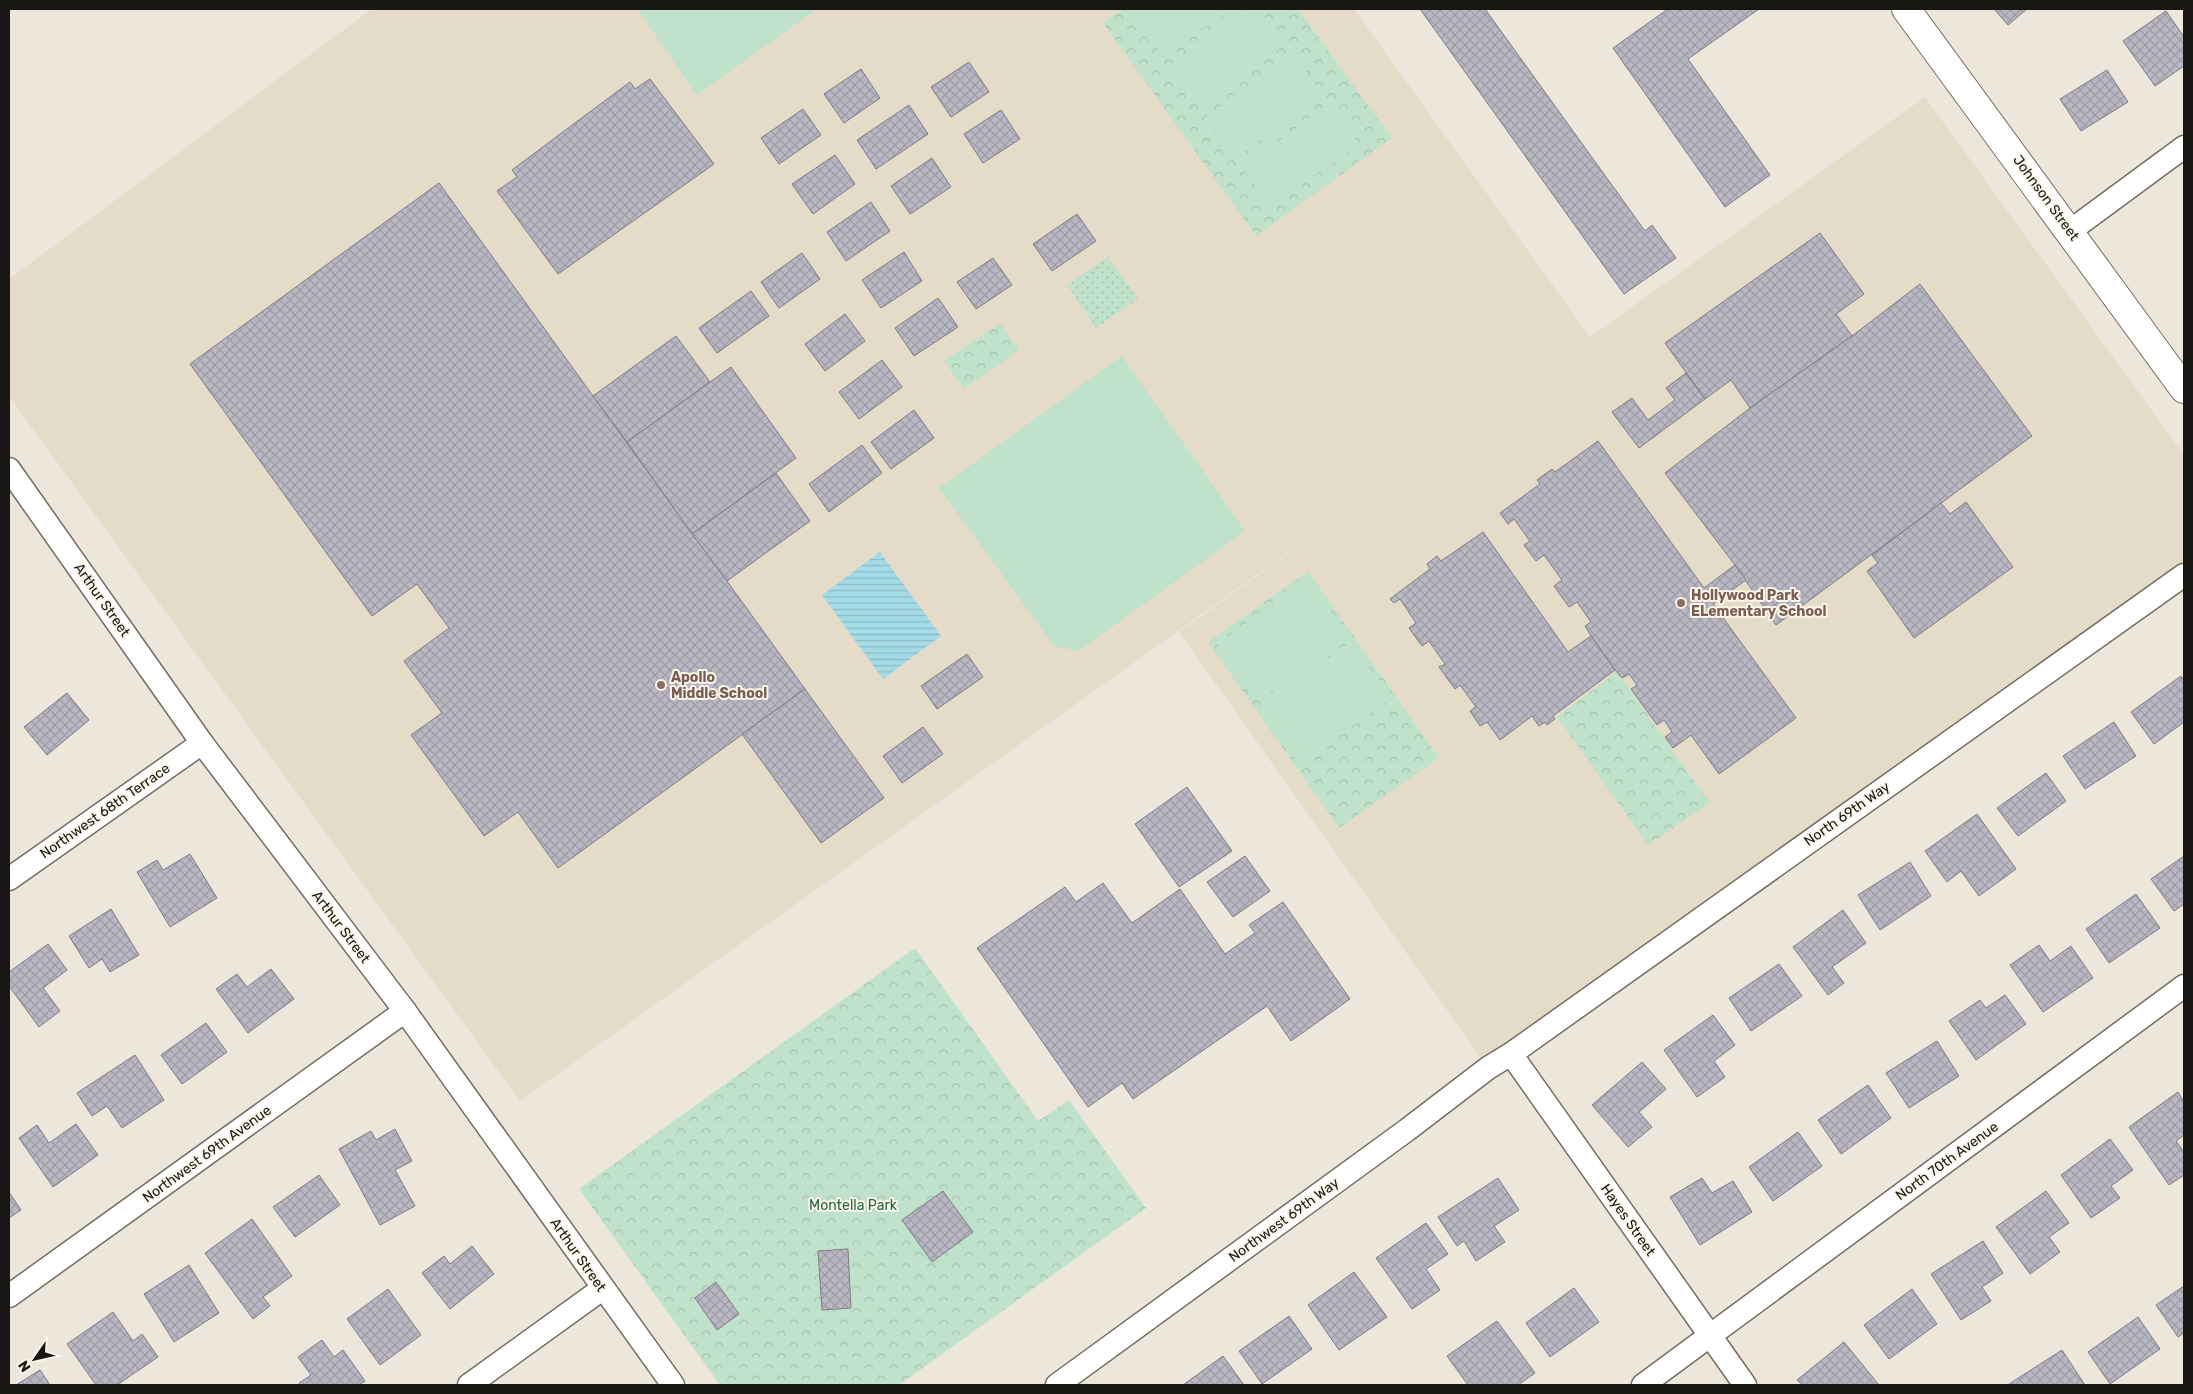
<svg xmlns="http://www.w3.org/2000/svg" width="2193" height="1394" viewBox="0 0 2193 1394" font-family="Rubik,sans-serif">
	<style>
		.built { fill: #e5dbc9 }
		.grass { fill: url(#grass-dots) }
		.park { fill: url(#park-crowns) }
		.pitch { fill: #c0e2cb }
		.water { fill: url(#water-rules) }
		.building { fill: url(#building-cross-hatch); stroke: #7d7c87 }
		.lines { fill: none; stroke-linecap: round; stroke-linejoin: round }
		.street-casing { stroke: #736d63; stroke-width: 25 }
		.secondary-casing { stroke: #736d63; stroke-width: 30 }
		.street { stroke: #fff; stroke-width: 22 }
		.secondary { stroke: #fff; stroke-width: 28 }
		.education-dot { fill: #8d6e63; stroke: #faf4e9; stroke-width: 2 }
		.labels { text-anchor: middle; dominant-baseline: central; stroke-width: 4; stroke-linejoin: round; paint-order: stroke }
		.street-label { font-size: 14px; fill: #191713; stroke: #faf4e9 }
		.education-label { font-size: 14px; font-weight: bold; fill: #785e54; stroke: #faf4e9; text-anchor: start }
		.park-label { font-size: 14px; fill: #256642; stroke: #faf4e9 }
	</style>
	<defs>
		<pattern id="grass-dots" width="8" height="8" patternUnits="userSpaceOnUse" patternTransform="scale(1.25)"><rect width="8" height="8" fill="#c0e2cb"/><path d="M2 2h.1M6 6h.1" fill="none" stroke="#a4c1ad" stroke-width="1.8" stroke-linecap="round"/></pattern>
		<pattern id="park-crowns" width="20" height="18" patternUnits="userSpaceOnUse" patternTransform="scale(1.25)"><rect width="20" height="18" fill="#c0e2cb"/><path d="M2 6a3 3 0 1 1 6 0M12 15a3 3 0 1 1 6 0" fill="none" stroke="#a4c1ad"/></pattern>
		<pattern id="water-rules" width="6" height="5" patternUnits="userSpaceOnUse" patternTransform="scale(1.25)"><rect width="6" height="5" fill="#a3dbe6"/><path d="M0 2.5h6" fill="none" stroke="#8cbbc4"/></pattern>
		<pattern id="building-cross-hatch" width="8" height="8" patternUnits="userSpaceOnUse" patternTransform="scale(1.25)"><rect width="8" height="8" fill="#b8b7c2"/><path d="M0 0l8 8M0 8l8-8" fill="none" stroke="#9e9da6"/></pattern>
	</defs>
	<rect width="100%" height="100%" fill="#ede7db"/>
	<path class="built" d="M372 9H1354L1590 337 1925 97 2184 455V575L1488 1068 1179 632 1387 482 520 1101 9 396V279Z"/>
	<path class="grass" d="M1108 257 1138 299 1096 328 1067 285Z"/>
	<g class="park">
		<path d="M1123 9H1298L1392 138 1256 236 1103 23Z"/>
		<path d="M1000 323 1019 350 964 389 944 361Z"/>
		<path d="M1308 571 1439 758 1339 828 1208 642Z"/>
		<path d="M1617 672 1710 803 1648 845 1557 717Z"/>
		<path d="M915 948 1038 1121 1069 1100 1146 1208 899 1385H720L579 1189Z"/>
	</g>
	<g class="pitch">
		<path d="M637 9H817L697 95Z"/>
		<path d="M1145 9H1231L1163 57 1134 17Z"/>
		<path d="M1250 9H1259L1286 44 1199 108 1169 68Z"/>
		<path d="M1293 54 1322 94 1235 158 1206 117Z"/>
		<path d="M1329 104 1358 143 1271 208 1242 168Z"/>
		<path d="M1122 356 1245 531 1079 651 1054 646 939 488Z"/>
		<path d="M1308 579 1349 636 1257 701 1217 644Z"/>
		<path d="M1351 642 1391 698 1299 764 1259 708Z"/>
	</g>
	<path class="water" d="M880 552 941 636 883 679 822 595Z"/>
	<g class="building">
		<path d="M1420 9H1485L1645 231 1652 225 1676 258 1624 294Z"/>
		<path d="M1668 9H1759L1688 59 1770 175 1725 207 1613 48Z"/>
		<path d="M1994 9H2027L2008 25Z"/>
		<path d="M2166 11 2184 37V66L2155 86 2123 41Z"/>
		<path d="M969 62 989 92 951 117 931 87Z"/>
		<path d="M861 69 880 98 844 123 824 94Z"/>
		<path d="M2107 70 2128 102 2081 131 2060 99Z"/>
		<path d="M650 79 714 164 558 274 497 191 517 177 512 170 630 82 635 89Z"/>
		<path d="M909 105 928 134 876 169 857 140Z"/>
		<path d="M803 109 821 135 779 164 761 138Z"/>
		<path d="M1001 110 1020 139 983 163 964 134Z"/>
		<path d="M835 155 855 184 813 214 792 184Z"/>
		<path d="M932 158 951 187 910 214 891 186Z"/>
		<path d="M439 183 805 689 558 868 518 812 484 836 411 735 442 713 404 661 449 628 417 584 372 616 190 364Z"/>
		<path d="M871 202 890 231 846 261 827 232Z"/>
		<path d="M1077 214 1096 241 1052 271 1033 244Z"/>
		<path d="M1820 233 1864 294 1836 314 1852 336 1750 408 1731 380 1705 399 1665 343Z"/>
		<path d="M904 252 922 281 881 308 862 280Z"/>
		<path d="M802 253 820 279 779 308 761 282Z"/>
		<path d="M993 258 1012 285 976 309 957 282Z"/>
		<path d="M1920 284 2032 436 1776 625 1735 565 1665 473 1750 408 1852 336Z"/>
		<path d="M751 291 769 316 717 353 699 328Z"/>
		<path d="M938 298 958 327 914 356 895 328Z"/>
		<path d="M845 314 865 341 825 371 805 344Z"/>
		<path d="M676 336 710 382 627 442 593 396Z"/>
		<path d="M882 360 902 387 859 419 839 392Z"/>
		<path d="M731 367 796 458 692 534 627 442Z"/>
		<path d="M1686 373 1705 399 1639 448 1612 412 1632 398 1648 420 1675 400 1666 388Z"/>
		<path d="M914 410 934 438 891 469 871 442Z"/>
		<path d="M1598 441 1704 588 1735 565 1746 580 1713 604 1796 718 1719 774 1691 735 1673 748 1665 737 1672 732 1664 720 1657 725 1631 689 1637 685 1629 674 1622 678 1615 670 1591 636 1585 626 1591 622 1577 602 1569 607 1554 586 1562 580 1544 555 1536 561 1524 545 1530 541 1514 519 1508 524 1500 513 1540 484 1537 480 1552 469 1555 472Z"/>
		<path d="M862 445 882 473 829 512 809 484Z"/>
		<path d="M776 473 810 521 727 581 692 534Z"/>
		<path d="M1966 502 2013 567 1914 638 1867 571 1878 563 1872 555 1941 503 1950 514Z"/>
		<path d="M1483 532 1568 652 1591 636 1615 670 1553 716 1555 719 1547 725 1545 722 1539 726 1532 716 1500 740 1487 722 1480 726 1470 711 1476 707 1460 685 1455 689 1439 667 1445 664 1429 641 1422 646 1409 628 1416 623 1400 599 1394 603 1390 599 1430 569 1427 564 1437 556 1441 561Z"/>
		<path d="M967 654 983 677 937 709 921 686Z"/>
		<path d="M2181 676 2184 681V722L2154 744 2131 712Z"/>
		<path d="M805 689 884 798 821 843 742 734Z"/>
		<path d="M67 693 89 720 47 755 24 727Z"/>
		<path d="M2114 722 2136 756 2085 789 2063 756Z"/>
		<path d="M923 727 943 754 902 783 883 756Z"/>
		<path d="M2046 773 2066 801 2018 836 1997 808Z"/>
		<path d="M1187 787 1232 851 1179 887 1135 824Z"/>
		<path d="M1977 814 2016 869 1979 896 1961 871 1947 882 1925 851Z"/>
		<path d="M190 854 217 898 170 927 137 872 157 860 163 870Z"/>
		<path d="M1245 856 1270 891 1233 917 1207 882Z"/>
		<path d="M2184 856V904L2174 911 2151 879Z"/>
		<path d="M1910 862 1931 896 1880 930 1858 895Z"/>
		<path d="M1103 883 1132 923 1180 889 1225 954 1255 933 1249 925 1283 902 1350 999 1291 1041 1267 1006 1133 1099 1122 1083 1088 1107 977 948 1065 887 1076 902Z"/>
		<path d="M2136 894 2160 928 2109 963 2086 929Z"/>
		<path d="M111 909 139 955 110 972 102 959 89 968 69 936Z"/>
		<path d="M1843 910 1866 943 1832 967 1844 983 1828 995 1793 947Z"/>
		<path d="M48 944 67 970 43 988 60 1011 39 1027 9 986V972Z"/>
		<path d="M2039 945 2050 961 2071 946 2093 978 2043 1012 2010 965Z"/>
		<path d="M1779 964 1802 996 1751 1031 1729 998Z"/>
		<path d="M271 969 294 999 248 1033 216 989 237 974 247 987Z"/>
		<path d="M2005 995 2026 1024 1976 1060 1949 1021 1980 1000 1986 1008Z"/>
		<path d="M1713 1015 1735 1045 1714 1061 1725 1077 1697 1097 1664 1050Z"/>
		<path d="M206 1023 227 1052 182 1084 161 1055Z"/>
		<path d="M1937 1041 1959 1076 1909 1108 1886 1073Z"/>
		<path d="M135 1055 164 1100 122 1128 107 1106 92 1116 77 1093Z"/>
		<path d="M1642 1062 1666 1089 1639 1112 1652 1127 1628 1147 1592 1105Z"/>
		<path d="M1868 1085 1891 1118 1841 1154 1818 1120Z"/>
		<path d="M2178 1092 2184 1102V1135L2176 1141 2184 1152V1175L2169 1185 2129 1127Z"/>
		<path d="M76 1124 98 1155 53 1187 19 1138 37 1125 49 1143Z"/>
		<path d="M395 1129 412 1161 395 1170 415 1206 380 1225 339 1149 371 1131 376 1140Z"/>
		<path d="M1798 1132 1822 1166 1773 1201 1749 1167Z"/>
		<path d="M2110 1139 2133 1170 2111 1186 2120 1198 2091 1218 2061 1175Z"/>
		<path d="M319 1175 340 1205 295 1237 273 1207Z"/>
		<path d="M1498 1178 1519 1210 1494 1226 1505 1242 1476 1261 1464 1241 1457 1246 1438 1217Z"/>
		<path d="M1702 1178 1712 1193 1733 1181 1752 1212 1700 1245 1670 1197Z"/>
		<path d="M943 1191 973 1232 932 1262 902 1220Z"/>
		<path d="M2046 1191 2069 1223 2049 1237 2060 1252 2030 1274 1996 1227Z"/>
		<path d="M9 1192 21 1210 9 1218Z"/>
		<path d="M252 1219 292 1276 263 1297 270 1306 253 1319 205 1253Z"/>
		<path d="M1426 1223 1448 1254 1426 1269 1440 1290 1412 1309 1376 1258Z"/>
		<path d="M1983 1241 2003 1273 1982 1287 1991 1301 1961 1320 1931 1274Z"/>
		<path d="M472 1246 494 1274 450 1309 422 1273 444 1256 450 1264Z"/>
		<path d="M848 1249 851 1308 822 1310 818 1251Z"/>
		<path d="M189 1265 219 1313 174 1342 144 1294Z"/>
		<path d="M1354 1272 1387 1317 1339 1350 1308 1305Z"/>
		<path d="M716 1282 739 1314 717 1330 695 1298Z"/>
		<path d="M2184 1286V1333L2178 1337 2156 1305Z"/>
		<path d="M1574 1288 1599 1322 1550 1357 1526 1323Z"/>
		<path d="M388 1289 421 1335 380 1365 347 1319Z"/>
		<path d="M1912 1289 1937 1324 1889 1359 1864 1325Z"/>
		<path d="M113 1312 133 1341 142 1334 158 1357 117 1385H96L67 1344Z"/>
		<path d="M1289 1316 1312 1349 1262 1384 1239 1351Z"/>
		<path d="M2138 1317 2160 1349 2110 1384 2088 1352Z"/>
		<path d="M1497 1321 1535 1373 1518 1385H1468L1447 1356Z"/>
		<path d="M322 1340 334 1357 343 1350 365 1381 359 1385H300L299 1383 311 1375 298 1357Z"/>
		<path d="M1844 1342 1879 1385H1802L1797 1380Z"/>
		<path d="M2062 1350 2085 1385H2010L2009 1384Z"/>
		<path d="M1223 1356 1244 1385H1183Z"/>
		<path d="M40 1370 50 1385H16Z"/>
	</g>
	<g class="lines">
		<defs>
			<g id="street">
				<path d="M2070 231 2184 147"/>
				<path d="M9 469 202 743 405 1011 673 1385"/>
				<path d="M9 879 202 743"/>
				<path d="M1511 1054 1745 1385"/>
				<path d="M9 1296 405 1011"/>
				<path d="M469 1385 602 1289"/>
				<path d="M1057 1385 1407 1130 1488 1068 1511 1054 2184 575"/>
				<path d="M1643 1385 2184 986"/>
			</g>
			<path id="secondary" d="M1906 9 2184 389"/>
		</defs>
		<use href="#street" class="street-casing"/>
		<use href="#secondary" class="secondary-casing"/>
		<use href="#street" class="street"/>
		<use href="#secondary" class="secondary"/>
	</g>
	<g class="education-dot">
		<circle cx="1681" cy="603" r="5"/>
		<circle cx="661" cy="685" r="5"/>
	</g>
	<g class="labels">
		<g class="street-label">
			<text transform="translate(2046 198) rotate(54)">Johnson Street</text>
			<text transform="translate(102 600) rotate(55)">Arthur Street</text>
			<text transform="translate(105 811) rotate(-35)">Northwest 68th Terrace</text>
			<text transform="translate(1847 814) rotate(-35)">North 69th Way</text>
			<text transform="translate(341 927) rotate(53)">Arthur Street</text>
			<text transform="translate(207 1154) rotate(-36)">Northwest 69th Avenue</text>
			<text transform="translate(1947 1161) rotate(-36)">North 70th Avenue</text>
			<text transform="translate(1284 1220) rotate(-36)">Northwest 69th Way</text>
			<text transform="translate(1628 1220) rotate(55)">Hayes Street</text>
			<text transform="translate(578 1255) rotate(55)">Arthur Street</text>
		</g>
		<g class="education-label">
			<text x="1691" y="595">Hollywood Park<tspan x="1691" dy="16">ELementary School</tspan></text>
			<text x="671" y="677">Apollo<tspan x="671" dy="16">Middle School</tspan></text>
		</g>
		<g class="park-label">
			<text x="853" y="1205">Montella Park</text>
		</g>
	</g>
	<rect width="2193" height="1394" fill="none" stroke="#191713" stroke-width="20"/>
	<g transform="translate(35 1359) rotate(236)" stroke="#faf4e9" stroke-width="4" paint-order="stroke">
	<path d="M0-4L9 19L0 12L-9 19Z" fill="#191713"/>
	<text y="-8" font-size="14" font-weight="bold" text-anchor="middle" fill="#191713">N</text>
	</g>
</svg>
